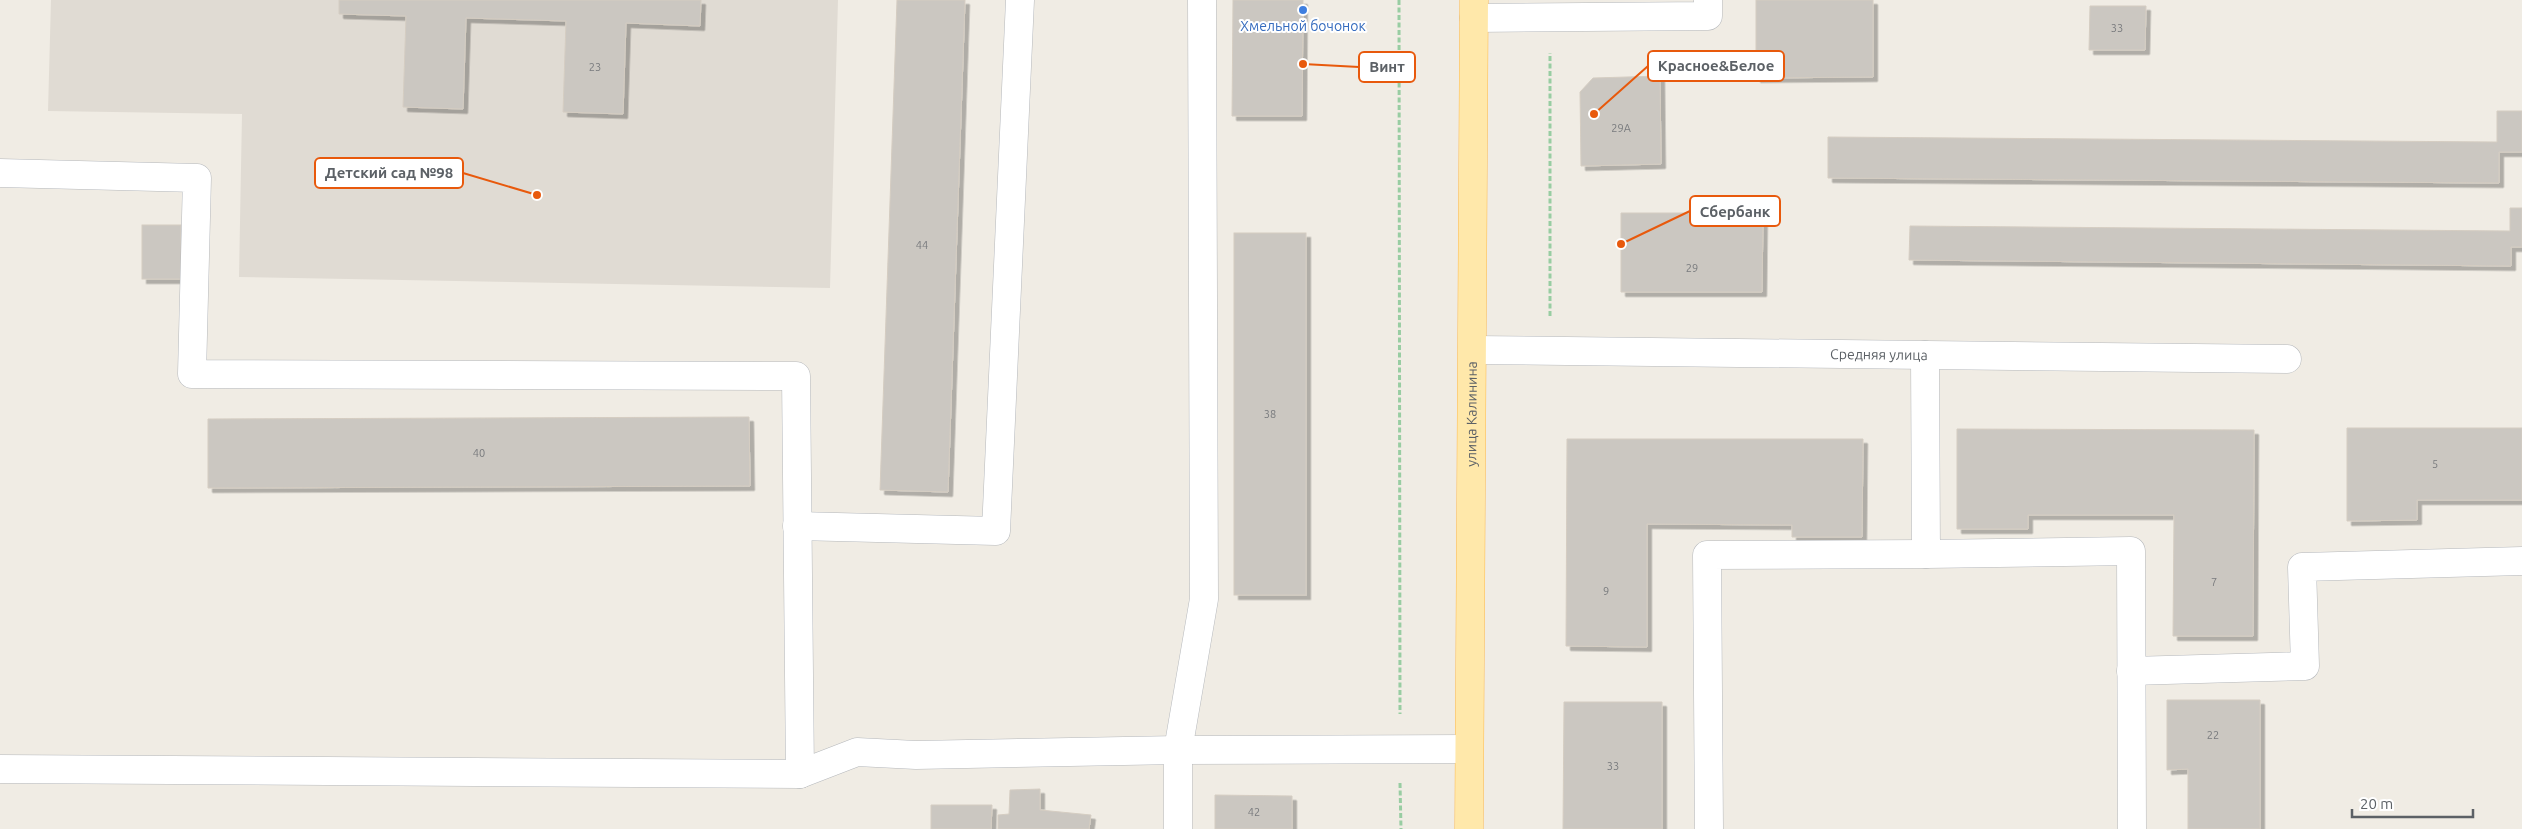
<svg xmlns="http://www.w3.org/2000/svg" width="2522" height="829" viewBox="0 0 2522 829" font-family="Ubuntu,sans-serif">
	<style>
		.education { fill: #e0dbd3 }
		.building { fill: #cbc7c1; stroke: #d5cdc2; filter: url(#shadow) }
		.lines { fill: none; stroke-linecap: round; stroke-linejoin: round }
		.minor-casing { stroke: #b5b8bc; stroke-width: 29 }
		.major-casing { stroke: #fdba50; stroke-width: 29 }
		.path { stroke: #98cda2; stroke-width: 3; stroke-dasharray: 5 2.5; stroke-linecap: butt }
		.minor { stroke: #fff; stroke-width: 28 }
		.major { stroke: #ffe8aa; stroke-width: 28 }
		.shop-dot { fill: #3f7fe0; stroke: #fff; stroke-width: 2 }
		.labels { text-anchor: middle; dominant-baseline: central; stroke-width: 4; stroke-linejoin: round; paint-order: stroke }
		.number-label { font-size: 11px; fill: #787a7d }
		.shop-label { font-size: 14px; fill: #366cbe; stroke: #fff }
		.street-label { font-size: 14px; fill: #5c6166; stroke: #fff }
		.leader { fill: none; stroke: #e8590c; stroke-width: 2 }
		.callout-dot { fill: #e8590c; stroke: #fff; stroke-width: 2 }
		.callout { fill: #fff; stroke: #e8590c; stroke-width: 2 }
		.callout-label { font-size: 15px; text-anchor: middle; font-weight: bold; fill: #5c6166 }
	</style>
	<defs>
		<filter id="shadow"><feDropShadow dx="4.5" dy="4.5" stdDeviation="0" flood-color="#0004"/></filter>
	</defs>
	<rect width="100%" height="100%" fill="#f0ece4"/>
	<path class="education" d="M51 0H838L830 288 239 277 242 114 48 111Z"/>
	<g class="building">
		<path d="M339 0H701L700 26 626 23 623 114 563 112 566 21 466 18 463 109 403 107 406 16 339 14Z"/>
		<path d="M897 0H965L948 492 880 490Z"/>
		<path d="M1233 0H1303L1302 116H1232Z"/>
		<path d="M1756 0H1873V77L1756 78Z"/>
		<path d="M2090 6H2146L2145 50H2089Z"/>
		<path d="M1660 76 1661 164 1581 166 1580 92 1593 78Z"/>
		<path d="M2497 111H2522V152H2499V183L1828 178V137L2497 142Z"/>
		<path d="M2510 208H2522V247H2511V266L1909 260 1910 226 2510 231Z"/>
		<path d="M1621 213H1763L1762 292H1621Z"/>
		<rect x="142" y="225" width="39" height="54"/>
		<rect x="1234" y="233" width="72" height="362"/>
		<path d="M749 417 750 486 208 488V419Z"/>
		<path d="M2347 428H2522V500H2417V520L2347 521Z"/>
		<path d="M1957 429 2254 430 2253 636H2173L2174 515H2028V529H1957Z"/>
		<path d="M1567 439H1863L1862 537H1792V525L1647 524V647L1566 646Z"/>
		<path d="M2167 700H2260V829H2188V769L2167 770Z"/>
		<path d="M1564 702H1662V829H1563Z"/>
		<path d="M1040 789V810L1091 815 1089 829H998V815L1009 814 1010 790Z"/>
		<path d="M1215 795 1292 796V829H1215Z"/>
		<path d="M931 805H992L991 829H931Z"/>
	</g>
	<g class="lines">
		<defs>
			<g id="minor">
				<path d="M1474 18 1708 16V0"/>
				<path d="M0 173 197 178 192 374 796 376 800 774 857 752 916 755 1178 750 1469 749"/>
				<path id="s1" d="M1473 350 2287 359"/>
				<path d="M1925 355 1926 554 2131 551 2132 829"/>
				<path d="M797 526 996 531 1020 0"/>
				<path d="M2131 671 2305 666 2302 567 2522 561"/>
				<path d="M0 769 800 774"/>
				<path d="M1178 829V750L1204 599 1202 0"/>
				<path d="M1709 829 1707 555 1926 554"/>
			</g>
			<g id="major">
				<path id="s2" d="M1469 829 1474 0"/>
			</g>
		</defs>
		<use href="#minor" class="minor-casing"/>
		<use href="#major" class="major-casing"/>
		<g class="path">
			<path d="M1399 0 1400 714"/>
			<path d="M1550 316V53"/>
			<path d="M1400 783 1401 829"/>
		</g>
		<use href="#minor" class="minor"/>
		<use href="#major" class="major"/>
	</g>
	<circle class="shop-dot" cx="1303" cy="10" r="5"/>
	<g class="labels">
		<g class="number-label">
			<text x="2117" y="28">33</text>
			<text x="595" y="67">23</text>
			<text x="1621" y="128">29А</text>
			<text x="922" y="245">44</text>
			<text x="1692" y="268">29</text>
			<text x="1270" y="414">38</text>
			<text x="479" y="453">40</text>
			<text x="2435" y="464">5</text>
			<text x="2214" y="582">7</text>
			<text x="1606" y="591">9</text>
			<text x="2213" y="735">22</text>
			<text x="1613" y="766">33</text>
			<text x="1254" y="812">42</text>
		</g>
		<g class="shop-label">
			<text x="1303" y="26">Хмельной бочонок</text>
		</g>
		<g class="street-label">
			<text stroke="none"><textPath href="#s1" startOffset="406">Средняя улица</textPath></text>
			<text stroke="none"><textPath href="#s2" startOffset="415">улица Калинина</textPath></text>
		</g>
	</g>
	<path class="leader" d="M1594 114L1648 66M1303 64L1359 67M537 195L463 173M1621 244L1690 211"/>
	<g class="callout-dot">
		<circle cx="1594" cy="114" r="5"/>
		<circle cx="1303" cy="64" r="5"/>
		<circle cx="537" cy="195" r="5"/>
		<circle cx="1621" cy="244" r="5"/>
	</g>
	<g class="callout">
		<rect x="1648" y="51" width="136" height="30" rx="5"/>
		<rect x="1359" y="52" width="56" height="30" rx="5"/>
		<rect x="315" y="158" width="148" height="30" rx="5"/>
		<rect x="1690" y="196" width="90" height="30" rx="5"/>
	</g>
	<g class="callout-label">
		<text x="1716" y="71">Красное&amp;Белое</text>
		<text x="1387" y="72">Винт</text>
		<text x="389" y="178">Детский сад №98</text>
		<text x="1735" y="217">Сбербанк</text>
	</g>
	<path d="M2352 809v8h121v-8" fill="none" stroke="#5c6166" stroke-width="2.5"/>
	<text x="2360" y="809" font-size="15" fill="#5c6166" stroke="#ffffff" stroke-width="4" paint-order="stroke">20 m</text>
</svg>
